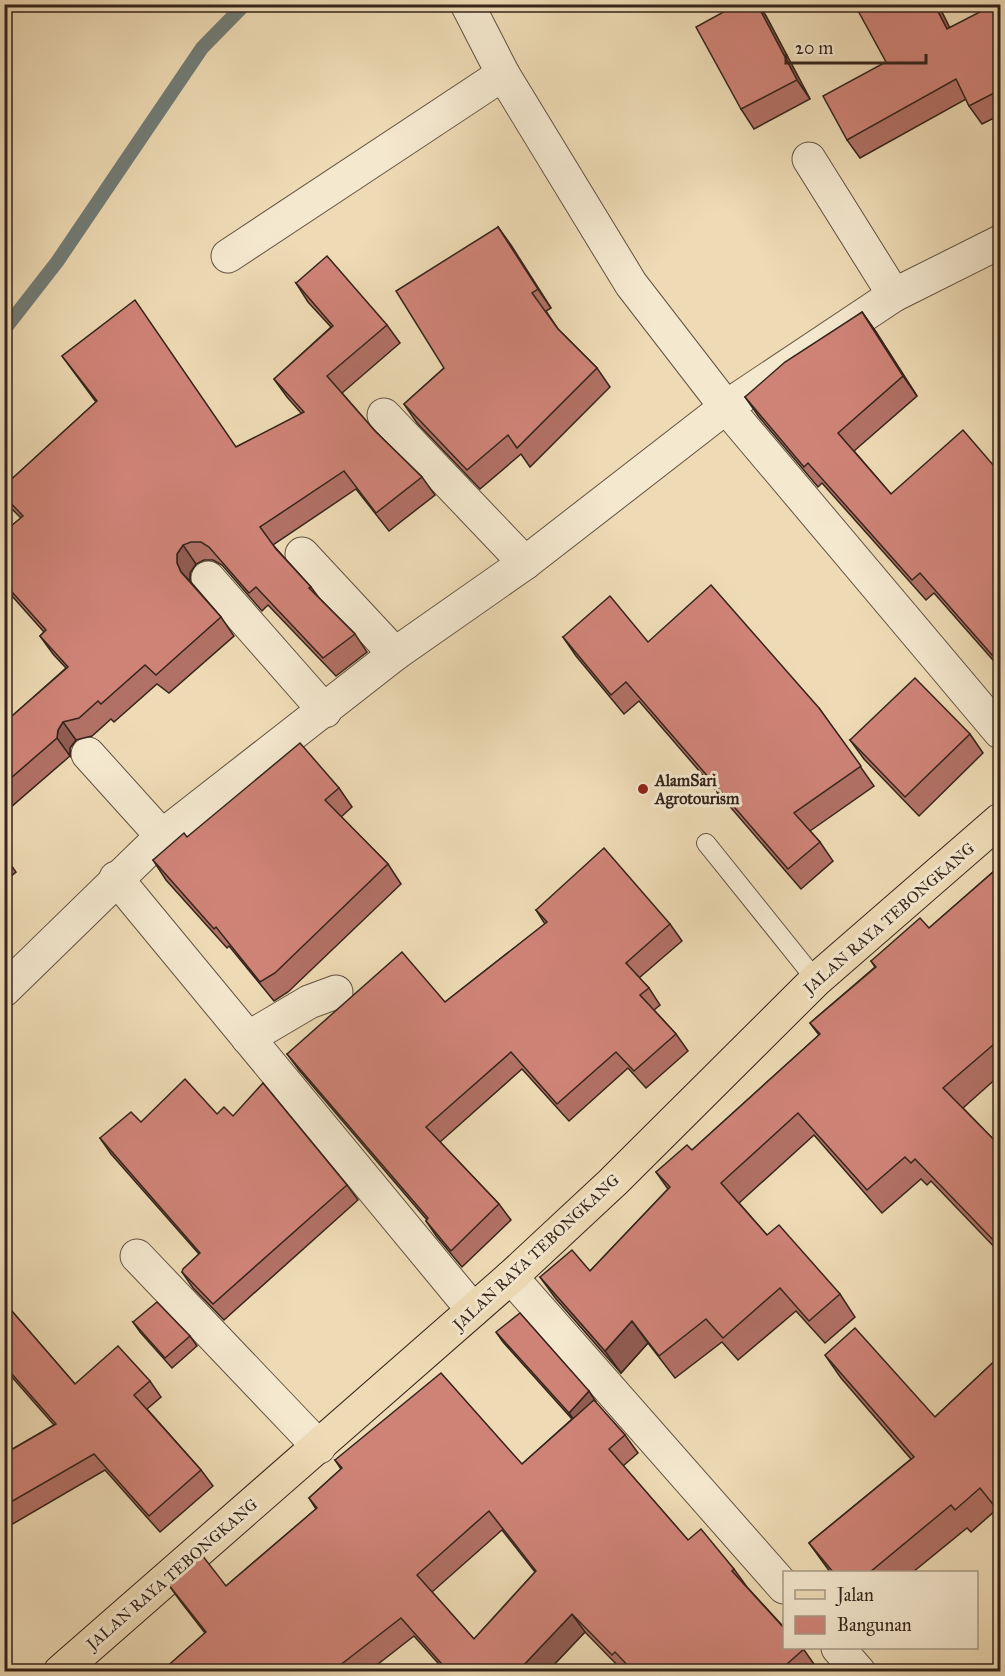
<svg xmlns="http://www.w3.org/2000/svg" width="1005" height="1676" viewBox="0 0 1005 1676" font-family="'IM FELL Great Primer',serif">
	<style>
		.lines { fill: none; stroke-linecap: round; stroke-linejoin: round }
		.stream { stroke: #727d77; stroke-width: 14 }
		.lane-casing { stroke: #625242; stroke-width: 20 }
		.street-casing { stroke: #625242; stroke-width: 35 }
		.primary-casing { stroke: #34241b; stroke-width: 35 }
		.lane { stroke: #f4e8cf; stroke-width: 18 }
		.street { stroke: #f4e8cf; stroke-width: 33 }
		.primary { stroke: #eedbb5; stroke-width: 33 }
		.wall { fill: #b27166; stroke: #34241b; stroke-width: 1.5; fill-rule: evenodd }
		.shaded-wall { fill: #915c53; stroke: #34241b; stroke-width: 1.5 }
		.building { fill: #cf8377; stroke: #34241b; stroke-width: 1.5; fill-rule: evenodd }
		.poi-dot { fill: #8f2418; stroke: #f4e8cf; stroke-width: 2 }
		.labels { text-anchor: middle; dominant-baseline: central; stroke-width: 6; stroke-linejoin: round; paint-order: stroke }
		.poi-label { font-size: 16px; font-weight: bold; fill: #34241b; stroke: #f4e8cf; text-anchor: start }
		.street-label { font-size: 16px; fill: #34241b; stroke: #f4e8cf }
	</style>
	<rect width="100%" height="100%" fill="#eedbb5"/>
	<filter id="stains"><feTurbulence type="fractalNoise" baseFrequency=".00333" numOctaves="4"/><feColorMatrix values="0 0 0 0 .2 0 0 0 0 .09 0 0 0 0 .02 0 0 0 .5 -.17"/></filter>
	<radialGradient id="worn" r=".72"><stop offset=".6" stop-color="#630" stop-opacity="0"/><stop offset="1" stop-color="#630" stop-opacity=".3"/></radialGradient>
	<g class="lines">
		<path class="stream" d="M4 330 57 262 202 48 245 4"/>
		<defs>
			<path id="lane" d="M706 843 816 980"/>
			<g id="street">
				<path d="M467 4 503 74 631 284 726 407 1000 732"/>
				<path d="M809 159 894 295"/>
				<path d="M228 256 503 74"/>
				<path d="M384 415 525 563"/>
				<path d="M302 554 395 654"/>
				<path d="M208 578 325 711"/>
				<path d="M88 754 162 836"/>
				<path d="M116 878 473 1310"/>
				<path d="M4 990 162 836 395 654 525 563 726 407 894 295 1000 242"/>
				<path d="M248 1038 309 1002 336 992"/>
				<path d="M137 1256 319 1447"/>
				<path d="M511 1277 784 1587"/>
				<path d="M838 1648 859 1672"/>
			</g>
			<path id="primary" d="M60 1672 511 1277 613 1182 816 980 1000 820"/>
		</defs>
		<use href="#lane" class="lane-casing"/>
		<use href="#street" class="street-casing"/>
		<use href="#primary" class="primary-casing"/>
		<use href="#lane" class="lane"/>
		<use href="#street" class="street"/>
		<use href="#primary" class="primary"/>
	</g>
	<g class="wall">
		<path d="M738 4H758L766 16 810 99 754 129 741 109Z"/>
		<path d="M938 4 949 28 1000 4V115L982 124 969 106 966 99 860 158 847 140 886 62Z"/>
		<path d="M498 227 551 308 546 311 558 329 597 368 610 387 530 467 521 454 480 489 417 423 404 404 444 368Z"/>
		<path d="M296 283 387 325 400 343 342 393 375 431 422 477 435 495 389 531 356 489 273 545 311 587 319 598 355 634 367 652 336 676 268 605 262 611 222 565 213 560H204L196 564 190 573V581L221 617 234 636 169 693 157 684 114 722 111 719 92 736 76 740 70 748V756L4 813V707L12 716 66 668 53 654 40 636 44 632 4 587V532L21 518 12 509 4 498V486L96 402 62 356 236 447 302 414 287 397 274 379 331 327 308 302Z"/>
		<path d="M862 312 876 332 917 396 854 451 891 494 1000 473V668L934 593 926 600 822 483 818 487 759 417 745 397Z"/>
		<path d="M563 637 648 642 819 708 874 786 810 831 820 842 833 861 801 889 639 701 624 714 576 656Z"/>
		<path d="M970 734 983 753 919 816 864 759 850 740Z"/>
		<path d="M339 788 352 807 341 817 388 864 401 884 288 992 274 1001 229 946 227 948 166 880 153 860 187 837Z"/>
		<path d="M4 855 16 872 4 882Z"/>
		<path d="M1000 866V1075L963 1108 1000 1146V1253L931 1181 927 1185 921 1179 882 1213 814 1135 739 1203 767 1235 840 1294 855 1317 825 1343 796 1311 738 1360 722 1342 675 1378 648 1343 621 1373 556 1299 540 1277 590 1271 668 1189 656 1172 692 1150 819 1035 810 1023 875 967 871 961 929 928Z"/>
		<path d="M536 910 670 924 682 941 639 978 649 988 660 1005 654 1010 676 1034 688 1051 646 1088 628 1068 569 1121 522 1069 440 1142 499 1204 511 1220 462 1267 437 1237 426 1221 427 1220 299 1070 287 1054 445 1002 545 924Z"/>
		<path d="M217 1114 233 1116 347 1185 358 1200 224 1320 193 1288 182 1272 199 1254 111 1154 100 1138 141 1122Z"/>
		<path d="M4 1302 75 1384 150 1381 161 1397 147 1409 201 1470 213 1486 160 1532 105 1470 4 1529V1454L54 1425 4 1368Z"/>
		<path d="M133 1322 190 1336 197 1346 172 1368 140 1332Z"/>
		<path d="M496 1332 589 1391 595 1402 625 1435 638 1453 623 1466 688 1540 734 1569 747 1587 802 1647 816 1667 812 1671H629L628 1670 627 1671H623L585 1632 548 1671H445L414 1636 369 1671H162L205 1633 181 1602 168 1584 226 1586 316 1509 309 1498 341 1469 335 1460 522 1464 572 1419 503 1342ZM502 1530 535 1572 474 1639 432 1592Z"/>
		<path d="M825 1355 935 1417 1000 1356V1516L996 1510 971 1532 967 1528 913 1572H830L809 1543 911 1459 841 1378Z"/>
	</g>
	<g class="shaded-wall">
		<path d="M757 4H758L766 16 810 99 797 80Z"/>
		<path d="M934 4H938L960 48 947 29Z"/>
		<path d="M498 227 511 245 551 308 538 289Z"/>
		<path d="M862 312 876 332 917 396 903 376Z"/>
		<path d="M183 545 196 564 190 573V581L181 572 177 563V554Z"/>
		<path d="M63 722 76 740 70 748V756L57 738 58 730Z"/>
		<path d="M632 1321 648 1343 621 1373 605 1351Z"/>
		<path d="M589 1391 596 1402 576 1423 569 1413Z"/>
		<path d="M572 1614 585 1632 548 1671H518Z"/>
	</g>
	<g class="building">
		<path d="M738 4H757L797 80 741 109 696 27Z"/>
		<path d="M861 4H934L947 29 995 4H1000V90L969 106 956 79 847 140 823 96 886 62 856 7Z"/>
		<path d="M498 227 538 289 532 293 558 329 597 368 517 448 508 435 467 470 404 404 444 368 396 291Z"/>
		<path d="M327 256 387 325 327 376 375 431 422 477 376 513 344 471 260 527 276 549 311 587 309 588 355 634 323 658 256 587 249 593 209 547 201 542H191L183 545 177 554V563L181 572 221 617 156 675 145 665 101 704 98 701 79 718 63 722 58 730 57 738 4 784V707L12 716 68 667 40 636 46 630 4 583V532L23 516 4 496V486L97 401 62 356 135 300 236 447 304 412 274 379 333 326 296 283Z"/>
		<path d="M862 312 903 376 838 433 891 494 963 430 1000 473V664L920 573 912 580 808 463 804 467 745 397 785 362Z"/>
		<path d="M711 585 819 708 861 766 794 813 820 842 788 869 626 682 611 695 563 637 610 596 648 642Z"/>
		<path d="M915 678 970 734 905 797 850 740Z"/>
		<path d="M300 743 339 788 325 800 388 864 275 973 260 982 216 927 214 929 153 860 184 833 187 837Z"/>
		<path d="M604 848 670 924 626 963 649 988 640 995 676 1034 634 1071 616 1052 557 1104 511 1052 426 1127 499 1204 451 1251 426 1221 428 1218 287 1054 402 952 445 1002 547 922 536 910Z"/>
		<path d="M1000 866V1039L943 1088 1000 1146V1247L915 1159 911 1163 905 1157 867 1190 798 1113 721 1183 767 1235 779 1225 840 1294 809 1321 780 1288 723 1338 706 1319 659 1356 632 1321 605 1351 540 1277 572 1250 590 1271 670 1187 656 1172 687 1145 692 1150 820 1034 810 1023 876 967 871 961 920 918 929 928Z"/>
		<path d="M185 1079 217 1114 224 1107 233 1116 263 1083 347 1185 213 1304 182 1272 183 1269 200 1253 100 1138 131 1112 141 1122Z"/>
		<path d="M4 1302 75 1384 118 1346 150 1381 134 1395 201 1470 149 1516 94 1454 4 1506V1454L56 1424 4 1365Z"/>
		<path d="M157 1302 190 1336 165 1358 133 1322Z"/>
		<path d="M520 1313 589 1391 569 1413 496 1332Z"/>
		<path d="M855 1328 935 1417 1000 1356V1513L980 1488 955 1510 951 1505 870 1572H833L809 1543 914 1457 825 1355Z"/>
		<path d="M441 1373 522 1464 594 1400 625 1435 609 1449 688 1540 701 1529 734 1569 732 1571 784 1628V1647H802L804 1649 779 1671H633L615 1652 612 1655 572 1614 518 1671H448L401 1618 339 1666 344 1671H162L206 1632 168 1584 202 1555 226 1586 317 1508 309 1498 342 1468 335 1460ZM489 1511 536 1571 474 1639 417 1575Z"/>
	</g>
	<circle class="poi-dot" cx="643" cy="789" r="6"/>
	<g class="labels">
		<g class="poi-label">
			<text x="655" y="780">AlamSari<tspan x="655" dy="18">Agrotourism</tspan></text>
		</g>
		<g class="street-label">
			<text transform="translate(889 918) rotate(-41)">JALAN RAYA TEBONGKANG</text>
			<text transform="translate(536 1252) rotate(-43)">JALAN RAYA TEBONGKANG</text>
			<text transform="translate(172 1574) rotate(-41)">JALAN RAYA TEBONGKANG</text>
		</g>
	</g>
	<rect width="1005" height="1676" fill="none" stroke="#eedbb5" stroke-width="24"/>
	<rect x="6" y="6" width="993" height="1664" fill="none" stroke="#34241b" stroke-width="3"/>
	<rect x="12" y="12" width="981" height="1652" fill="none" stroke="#34241b" stroke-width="1.5"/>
	<rect x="783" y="1571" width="195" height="78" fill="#f4e8cf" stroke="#a79a87" stroke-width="1.5"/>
	<rect x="795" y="1590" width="30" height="9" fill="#eedbb5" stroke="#a79a87" stroke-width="1.5"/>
	<text x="837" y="1601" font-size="18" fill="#34241b">Jalan</text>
	<rect x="795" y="1616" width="30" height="18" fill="#cf8377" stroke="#a79a87" stroke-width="1.5"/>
	<text x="837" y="1631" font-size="18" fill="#34241b">Bangunan</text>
	<path d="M786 54v9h140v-9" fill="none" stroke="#34241b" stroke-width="3"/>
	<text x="795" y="54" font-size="18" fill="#34241b" stroke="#f4e8cf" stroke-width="4.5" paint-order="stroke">20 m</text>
	<rect width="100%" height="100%" filter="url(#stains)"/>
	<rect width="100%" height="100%" fill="url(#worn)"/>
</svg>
